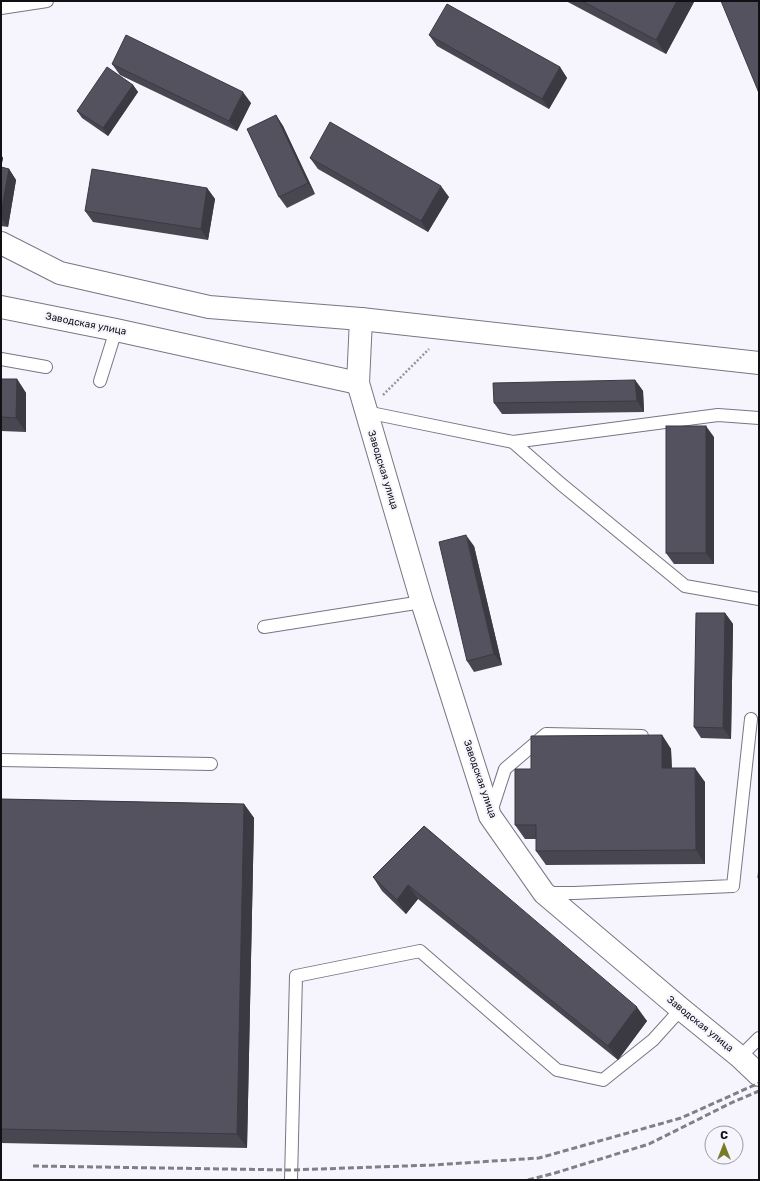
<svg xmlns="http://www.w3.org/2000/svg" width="760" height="1181" viewBox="0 0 760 1181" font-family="Rubik,sans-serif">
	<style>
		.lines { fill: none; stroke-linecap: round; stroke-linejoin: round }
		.lane-casing { stroke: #787683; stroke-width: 14 }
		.street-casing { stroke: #787683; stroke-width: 24 }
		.secondary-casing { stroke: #787683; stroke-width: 24 }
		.path { stroke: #97959d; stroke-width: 2.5; stroke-dasharray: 2 2; stroke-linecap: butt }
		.lane { stroke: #fff; stroke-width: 12 }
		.street { stroke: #fff; stroke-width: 22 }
		.secondary { stroke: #fff; stroke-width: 22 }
		.rail { stroke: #807f86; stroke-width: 3; stroke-dasharray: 6 3; stroke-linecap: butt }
		.wall { fill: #484751 }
		.shaded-wall { fill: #3b3942 }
		.building { fill: #54525e; stroke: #3b3942 }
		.labels { text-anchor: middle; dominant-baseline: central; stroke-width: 4; stroke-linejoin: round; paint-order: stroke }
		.street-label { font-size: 10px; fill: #111015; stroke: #f6f4fd }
	</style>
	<rect width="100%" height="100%" fill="#f6f4fd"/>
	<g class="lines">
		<defs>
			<g id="lane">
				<path d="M1 8 47 1"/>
				<path d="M1 359 46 367"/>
				<path d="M100 381 116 330"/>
				<path d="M366 412 513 442 718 415 759 418"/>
				<path d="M513 442 561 484 685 586 759 599"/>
				<path d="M264 627 422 602"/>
				<path d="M1 760 211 764"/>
				<path d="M491 812 505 769 546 734 642 736"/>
				<path d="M545 893H574L733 886 751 719"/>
				<path d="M740 1057 759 1038"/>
				<path d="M291 1180 296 976 420 951 557 1070 603 1080 653 1040 681 1009"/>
			</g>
			<g id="street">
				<path d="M1 307 116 330 358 383"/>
				<path d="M361 319 358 383 422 602 490 816 544 893 681 1009 740 1057 759 1075"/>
			</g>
			<path id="secondary" d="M1 243 60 273 209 307 361 319 759 363"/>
		</defs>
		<use href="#lane" class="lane-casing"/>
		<use href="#street" class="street-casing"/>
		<use href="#secondary" class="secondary-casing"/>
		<path class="path" d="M383 395 429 349"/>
		<use href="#lane" class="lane"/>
		<use href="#street" class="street"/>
		<use href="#secondary" class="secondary"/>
		<g class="rail">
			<path d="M33 1166 291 1170 433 1165 539 1158 681 1118 759 1083"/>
			<path d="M528 1180 555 1173 649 1144 733 1102 759 1091"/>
		</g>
	</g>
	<g class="wall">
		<path d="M566 1H693L694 2 666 54Z"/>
		<path d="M429 35 560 67 567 78 549 109 437 46Z"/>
		<path d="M112 64 251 103 237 131 120 75Z"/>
		<path d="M133 85 138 92 108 136 82 118 77 111Z"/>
		<path d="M276 115 283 126 315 194 287 208 279 197Z"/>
		<path d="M1 155 3 158 1 167 9 169 16 180 8 227 1 226Z"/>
		<path d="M310 158 449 197 428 232 318 169Z"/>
		<path d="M207 188 215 199 208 240 93 222 85 211Z"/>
		<path d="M1 379H17L26 393V432L1 431Z"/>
		<path d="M635 380 643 391 644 412 502 414 494 403Z"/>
		<path d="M714 437V564H674L666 553Z"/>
		<path d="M474 546 502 665 474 672 467 661Z"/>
		<path d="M725 613 733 624 731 739 701 738 694 727Z"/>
		<path d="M662 735 671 749 672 768 705 782V864L546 865 536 851V839H525L515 825 531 769Z"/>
		<path d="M1 799 244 804 254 818 247 1148 1 1143Z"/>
		<path d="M424 826 647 1021 618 1060 418 899 406 914 382 891 373 877Z"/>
	</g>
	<g class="shaded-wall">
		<path d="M677 1H693L694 2 666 54 656 40Z"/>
		<path d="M560 67 567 78 549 109 542 99Z"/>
		<path d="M133 85 138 92 108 136 103 128Z"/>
		<path d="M243 92 251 103 237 131 229 121Z"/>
		<path d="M276 115 283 126 315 194 308 183Z"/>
		<path d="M1 155 3 158 1 168Z"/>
		<path d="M9 169 16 180 8 227 1 217V213Z"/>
		<path d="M441 186 449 197 428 232 421 221Z"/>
		<path d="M207 188 215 199 208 240 201 229Z"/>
		<path d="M17 379 26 393V432L16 418Z"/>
		<path d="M635 380 643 391 644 412 637 401Z"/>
		<path d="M706 426 714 437V564L706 553Z"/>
		<path d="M466 535 474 546 502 665 494 654Z"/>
		<path d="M725 613 733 624 731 739 723 728Z"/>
		<path d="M662 735 671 749 672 782 662 768Z"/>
		<path d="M695 768 705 782V864L696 850Z"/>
		<path d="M244 804 254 818 247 1148 237 1134Z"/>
		<path d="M408 885 418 899 406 914 397 900Z"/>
		<path d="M637 1007 647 1021 618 1060 608 1046Z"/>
	</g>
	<g class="building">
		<path d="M582 1H677L656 40Z"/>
		<path d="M721 1H759V93Z"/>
		<path d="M447 4 560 67 542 99 429 35Z"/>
		<path d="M126 35 243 92 229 121 112 64Z"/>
		<path d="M107 67 133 85 103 128 77 111Z"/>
		<path d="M276 115 308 183 279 197 247 129Z"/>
		<path d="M330 122 441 186 421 221 310 158Z"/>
		<path d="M1 167 9 169 1 213Z"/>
		<path d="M92 169 207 188 201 229 85 211Z"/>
		<path d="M1 379H17L16 418 1 417Z"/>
		<path d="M635 380 637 401 494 403 493 383Z"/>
		<rect x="666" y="426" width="40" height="127"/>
		<path d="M466 535 494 654 467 661 439 542Z"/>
		<path d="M696 613H725L723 728 694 727Z"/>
		<path d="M662 735V768H695L696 850 536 851V825H515V769H531V736Z"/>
		<path d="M1 799 244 804 237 1134 1 1129Z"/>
		<path d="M424 826 637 1007 608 1046 408 885 397 900 373 877Z"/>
		<path d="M759 866V878H758Z"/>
	</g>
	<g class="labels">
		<g class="street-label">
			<text transform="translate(86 324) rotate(11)">Заводская улица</text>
			<text transform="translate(383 470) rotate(73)">Заводская улица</text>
			<text transform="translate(480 779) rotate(71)">Заводская улица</text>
			<text transform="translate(700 1024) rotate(39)">Заводская улица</text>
		</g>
	</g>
	<rect width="760" height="1181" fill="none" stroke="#111015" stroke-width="4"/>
	<g transform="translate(724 1145)"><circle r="19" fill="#f6f4fd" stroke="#9a99a0"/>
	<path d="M0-3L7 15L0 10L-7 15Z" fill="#777d27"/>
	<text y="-6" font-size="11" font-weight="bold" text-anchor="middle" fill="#111015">С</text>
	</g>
</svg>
